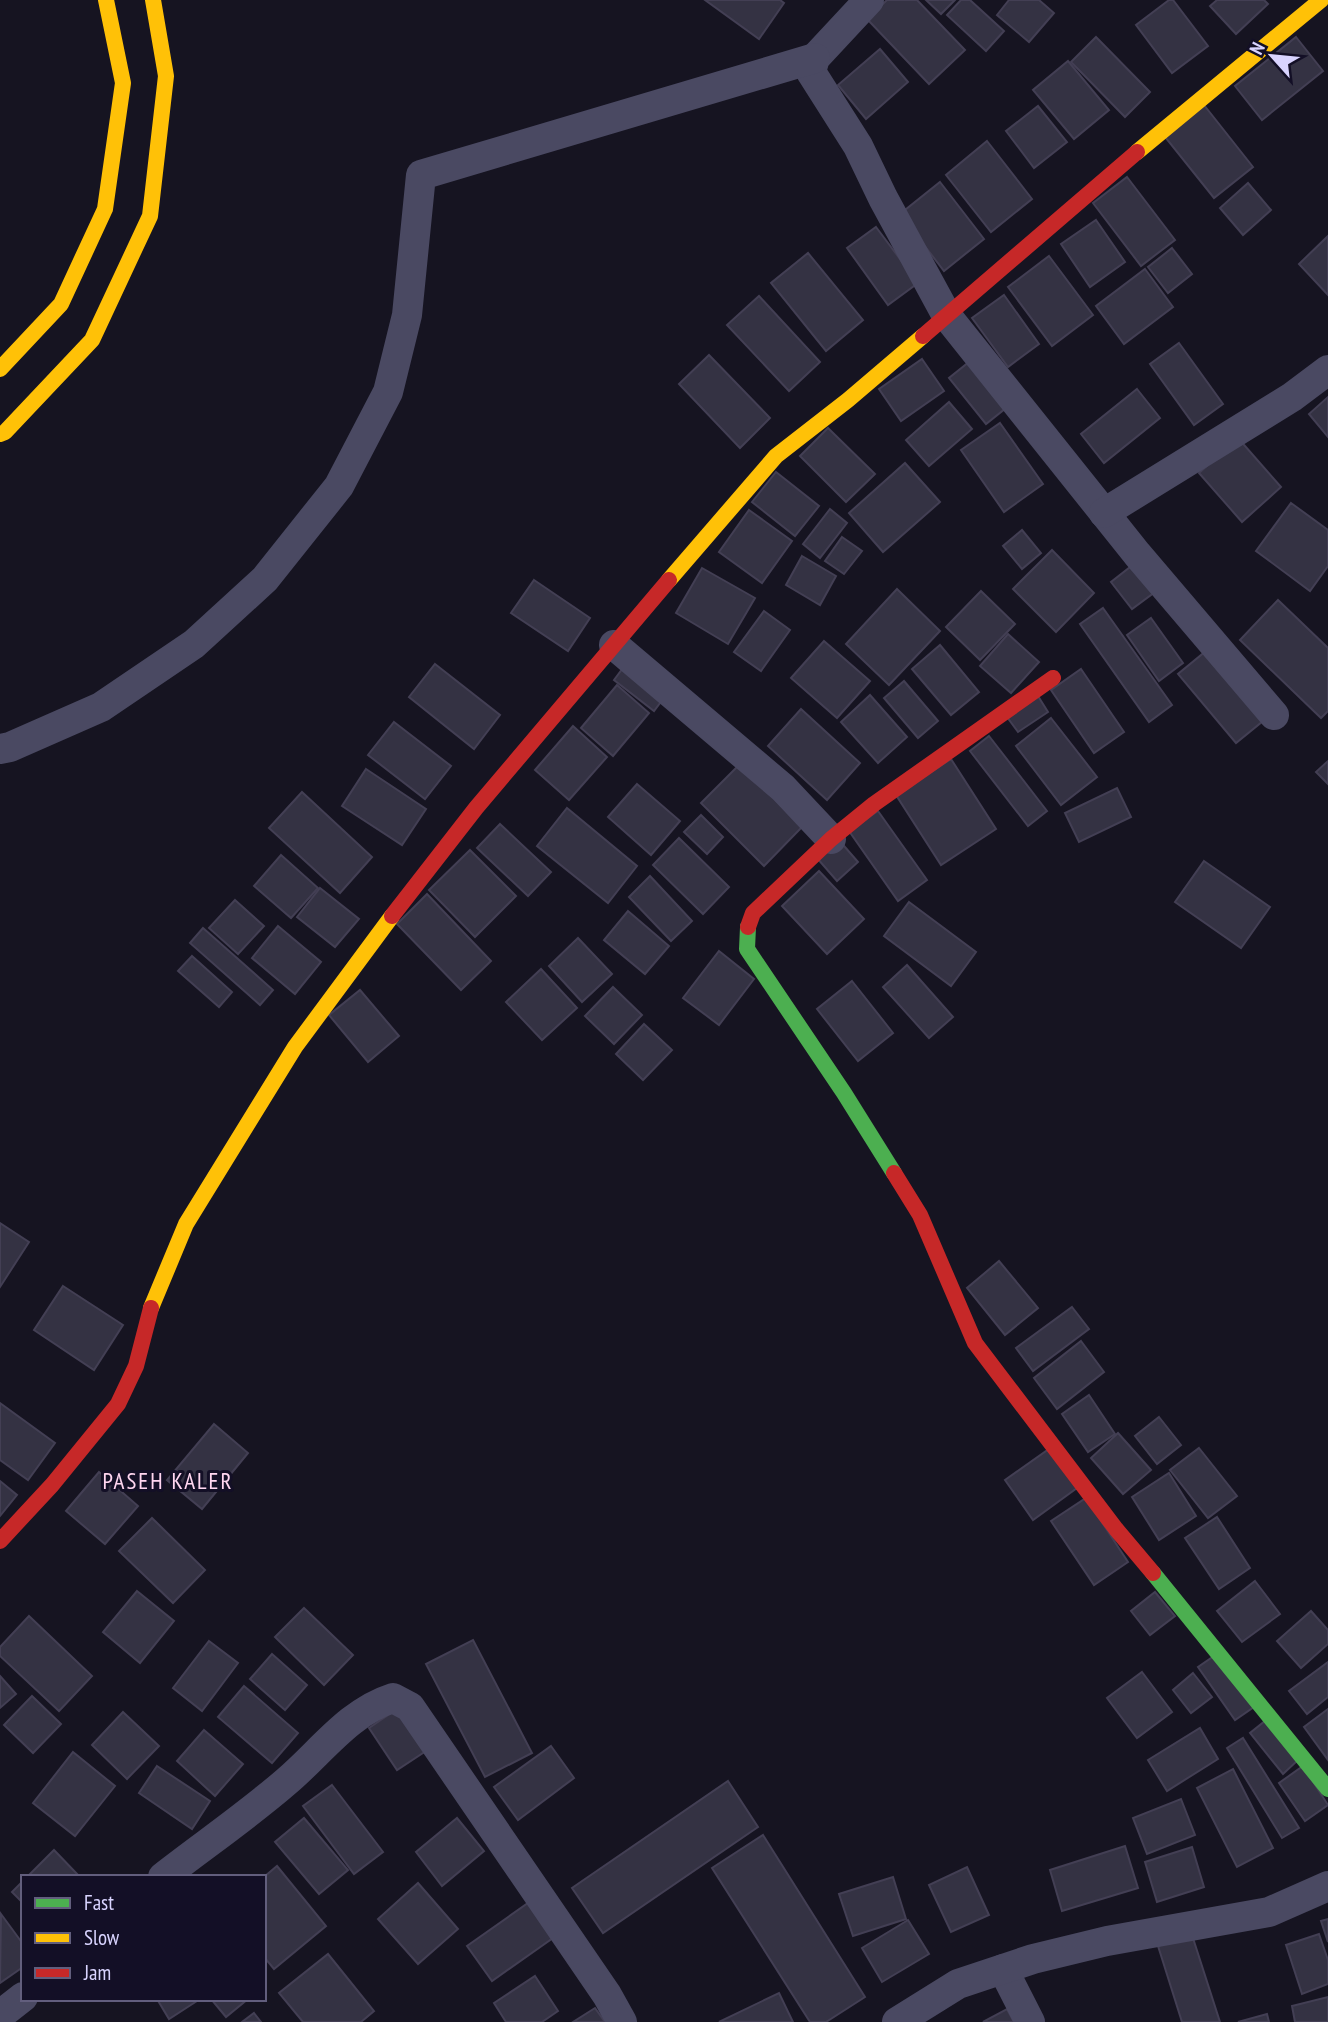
<svg xmlns="http://www.w3.org/2000/svg" width="1328" height="2022" viewBox="0 0 1328 2022" font-family="'PT Sans Narrow',sans-serif">
	<style>
		.building { fill: #343243; stroke: #433f54; stroke-width: 2 }
		.lines { fill: none; stroke-linecap: round; stroke-linejoin: round }
		.street { stroke: #4a4962; stroke-width: 30 }
		.fast { stroke: #4caf50; stroke-width: 16 }
		.slow { stroke: #ffc107; stroke-width: 16 }
		.jam { stroke: #c62828; stroke-width: 16 }
		.labels { text-anchor: middle; dominant-baseline: central; stroke-width: 6; stroke-linejoin: round; paint-order: stroke }
		.quarter-label { font-size: 23px; letter-spacing: 2px; fill: #ffd6f0; stroke: #130f26 }
	</style>
	<rect width="100%" height="100%" fill="#161421"/>
	<g class="building">
		<path d="M705 0H780L784 3 759 39Z"/>
		<path d="M887 0H917L965 50 929 84 867 19Z"/>
		<path d="M926 0H955L941 14Z"/>
		<path d="M961 0H970L1004 31 986 51 947 15Z"/>
		<path d="M1009 0H1039L1054 13 1029 42 997 15Z"/>
		<path d="M1169 0H1173L1208 46 1172 73 1136 25Z"/>
		<path d="M1217 0H1264L1268 4 1236 34 1210 6Z"/>
		<path d="M1096 37 1150 92 1125 117 1071 62Z"/>
		<path d="M1296 37 1323 71 1262 120 1235 86Z"/>
		<path d="M880 49 908 82 866 119 838 85Z"/>
		<path d="M1068 61 1109 110 1074 139 1033 90Z"/>
		<path d="M1204 105 1253 167 1214 198 1165 137Z"/>
		<path d="M1038 106 1067 142 1034 168 1006 131Z"/>
		<path d="M987 141 1032 199 991 232 946 175Z"/>
		<path d="M1127 177 1175 240 1141 266 1093 203Z"/>
		<path d="M940 182 984 239 944 271 900 214Z"/>
		<path d="M1248 183 1271 210 1243 235 1220 208Z"/>
		<path d="M1096 220 1125 262 1090 287 1061 244Z"/>
		<path d="M876 227 918 283 888 305 847 248Z"/>
		<path d="M1328 236V295L1299 264Z"/>
		<path d="M1172 248 1192 274 1168 293 1148 267Z"/>
		<path d="M808 253 863 320 826 351 771 283Z"/>
		<path d="M1049 256 1093 315 1052 346 1008 287Z"/>
		<path d="M1145 269 1173 307 1124 344 1096 306Z"/>
		<path d="M1004 295 1039 344 1008 367 972 318Z"/>
		<path d="M759 296 820 362 789 391 727 325Z"/>
		<path d="M1179 343 1223 404 1194 425 1150 364Z"/>
		<path d="M709 355 770 418 740 448 679 384Z"/>
		<path d="M922 359 944 391 901 421 879 389Z"/>
		<path d="M969 362 1006 408 986 424 949 378Z"/>
		<path d="M1137 389 1160 418 1104 463 1081 434Z"/>
		<path d="M1328 397V437L1309 414Z"/>
		<path d="M949 402 972 429 929 466 906 440Z"/>
		<path d="M1000 423 1043 484 1004 512 961 450Z"/>
		<path d="M828 428 875 474 846 502 800 456Z"/>
		<path d="M1238 438 1281 487 1242 522 1199 473Z"/>
		<path d="M905 463 940 502 883 552 849 513Z"/>
		<path d="M776 472 819 506 795 536 752 502Z"/>
		<path d="M1291 503 1328 530V566L1310 591 1256 551Z"/>
		<path d="M830 509 847 523 820 558 803 544Z"/>
		<path d="M749 510 792 541 762 583 719 552Z"/>
		<path d="M1022 530 1041 553 1022 569 1003 546Z"/>
		<path d="M842 537 862 551 844 574 825 561Z"/>
		<path d="M1052 550 1094 593 1056 632 1013 589Z"/>
		<path d="M802 556 836 576 820 605 786 585Z"/>
		<path d="M1134 564 1155 592 1132 609 1111 582Z"/>
		<path d="M702 568 755 598 728 644 676 613Z"/>
		<path d="M534 580 590 618 568 651 511 613Z"/>
		<path d="M897 589 940 631 889 685 846 644Z"/>
		<path d="M981 591 1015 624 980 660 946 627Z"/>
		<path d="M1278 600 1328 648V711L1321 718 1240 640Z"/>
		<path d="M1103 608 1172 705 1149 722 1080 624Z"/>
		<path d="M764 611 790 630 761 671 734 652Z"/>
		<path d="M1151 618 1183 663 1159 681 1127 635Z"/>
		<path d="M1008 634 1039 662 1011 693 980 666Z"/>
		<path d="M824 641 870 681 837 718 791 678Z"/>
		<path d="M940 645 979 692 951 715 912 669Z"/>
		<path d="M1206 651 1263 721 1236 743 1178 674Z"/>
		<path d="M435 664 500 715 474 749 409 697Z"/>
		<path d="M626 664 666 695 654 711 614 680Z"/>
		<path d="M1081 669 1124 732 1094 753 1051 690Z"/>
		<path d="M904 681 938 721 918 738 884 698Z"/>
		<path d="M617 685 649 713 613 756 581 728Z"/>
		<path d="M870 695 907 737 878 763 841 722Z"/>
		<path d="M1038 696 1048 712 1018 732 1007 717Z"/>
		<path d="M801 709 860 763 827 800 768 746Z"/>
		<path d="M1051 718 1097 777 1061 805 1016 746Z"/>
		<path d="M394 722 451 766 425 799 368 755Z"/>
		<path d="M573 726 607 757 569 800 535 770Z"/>
		<path d="M989 736 1047 811 1028 826 970 751Z"/>
		<path d="M951 759 996 829 941 865 896 795Z"/>
		<path d="M1328 761V784L1316 772Z"/>
		<path d="M740 764 802 827 764 866 701 803Z"/>
		<path d="M366 769 426 809 402 845 342 806Z"/>
		<path d="M637 784 680 821 651 855 608 817Z"/>
		<path d="M1117 788 1131 817 1079 842 1065 813Z"/>
		<path d="M302 792 372 857 340 893 269 828Z"/>
		<path d="M567 808 637 866 608 903 537 846Z"/>
		<path d="M878 811 927 880 898 901 849 831Z"/>
		<path d="M701 815 723 837 707 854 684 832Z"/>
		<path d="M500 824 551 872 528 896 477 848Z"/>
		<path d="M679 838 729 887 703 914 653 865Z"/>
		<path d="M838 839 858 862 837 881 817 858Z"/>
		<path d="M470 850 516 896 475 937 429 890Z"/>
		<path d="M281 855 318 888 291 918 254 886Z"/>
		<path d="M1204 861 1270 907 1241 948 1175 902Z"/>
		<path d="M819 871 864 919 827 954 782 906Z"/>
		<path d="M650 876 692 921 671 941 629 897Z"/>
		<path d="M320 888 359 919 335 947 297 917Z"/>
		<path d="M427 894 491 961 461 990 397 924Z"/>
		<path d="M235 900 264 926 238 954 209 928Z"/>
		<path d="M909 902 976 952 951 986 884 936Z"/>
		<path d="M628 911 669 946 645 974 604 940Z"/>
		<path d="M278 926 321 962 295 994 252 958Z"/>
		<path d="M203 928 273 990 260 1005 190 943Z"/>
		<path d="M578 938 612 974 582 1002 549 966Z"/>
		<path d="M719 951 754 979 719 1025 683 998Z"/>
		<path d="M192 956 232 992 219 1007 178 971Z"/>
		<path d="M907 965 953 1017 929 1038 883 987Z"/>
		<path d="M541 969 577 1008 542 1040 506 1002Z"/>
		<path d="M852 981 893 1033 858 1061 817 1009Z"/>
		<path d="M613 987 642 1015 614 1044 585 1016Z"/>
		<path d="M360 990 399 1036 368 1062 329 1015Z"/>
		<path d="M644 1024 672 1050 643 1080 616 1054Z"/>
		<path d="M0 1223 29 1242 0 1287Z"/>
		<path d="M999 1261 1038 1308 1005 1335 967 1288Z"/>
		<path d="M63 1286 123 1325 94 1370 34 1330Z"/>
		<path d="M1072 1307 1089 1329 1033 1371 1016 1348Z"/>
		<path d="M1081 1341 1104 1372 1057 1409 1034 1378Z"/>
		<path d="M1089 1395 1115 1434 1088 1452 1062 1414Z"/>
		<path d="M0 1403 55 1443 28 1480 0 1460Z"/>
		<path d="M1159 1417 1181 1445 1157 1464 1135 1436Z"/>
		<path d="M214 1424 248 1453 202 1509 167 1480Z"/>
		<path d="M1118 1433 1151 1470 1123 1494 1091 1458Z"/>
		<path d="M1199 1448 1237 1496 1208 1518 1170 1470Z"/>
		<path d="M1049 1449 1077 1488 1033 1520 1005 1480Z"/>
		<path d="M99 1472 138 1506 105 1544 66 1511Z"/>
		<path d="M1169 1473 1196 1516 1159 1540 1132 1497Z"/>
		<path d="M0 1481 17 1495 0 1516Z"/>
		<path d="M1086 1498 1128 1562 1094 1585 1051 1521Z"/>
		<path d="M1217 1517 1250 1568 1219 1589 1185 1538Z"/>
		<path d="M152 1518 205 1570 173 1603 119 1551Z"/>
		<path d="M1255 1581 1280 1614 1242 1642 1217 1611Z"/>
		<path d="M137 1591 174 1621 140 1663 103 1632Z"/>
		<path d="M1155 1592 1175 1616 1150 1635 1131 1611Z"/>
		<path d="M304 1608 353 1655 324 1685 275 1637Z"/>
		<path d="M1311 1611 1328 1630V1644L1301 1668 1277 1641Z"/>
		<path d="M29 1616 92 1676 59 1711 0 1656V1647Z"/>
		<path d="M473 1640 532 1753 485 1777 426 1664Z"/>
		<path d="M209 1641 238 1663 202 1711 173 1688Z"/>
		<path d="M272 1654 307 1685 285 1710 250 1679Z"/>
		<path d="M1217 1654 1254 1707 1235 1720 1198 1667Z"/>
		<path d="M1328 1662V1697L1307 1714 1289 1691Z"/>
		<path d="M1142 1672 1172 1712 1137 1738 1107 1698Z"/>
		<path d="M1193 1673 1212 1697 1191 1713 1173 1690Z"/>
		<path d="M0 1676 16 1694 0 1708Z"/>
		<path d="M244 1686 298 1733 272 1763 218 1717Z"/>
		<path d="M32 1696 61 1724 33 1753 4 1725Z"/>
		<path d="M400 1707 429 1749 397 1770 369 1728Z"/>
		<path d="M1328 1709V1760L1304 1727Z"/>
		<path d="M123 1712 159 1746 127 1779 92 1745Z"/>
		<path d="M1265 1721 1297 1761 1283 1774 1250 1733Z"/>
		<path d="M1200 1728 1218 1759 1167 1791 1148 1760Z"/>
		<path d="M204 1730 243 1764 215 1796 177 1761Z"/>
		<path d="M1243 1738 1299 1828 1282 1838 1227 1748Z"/>
		<path d="M551 1746 574 1778 518 1820 494 1787Z"/>
		<path d="M73 1752 115 1786 75 1836 33 1803Z"/>
		<path d="M157 1766 210 1801 192 1829 139 1793Z"/>
		<path d="M1303 1766 1328 1805 1305 1821 1279 1783Z"/>
		<path d="M1233 1769 1273 1848 1237 1867 1197 1788Z"/>
		<path d="M728 1781 758 1827 603 1933 572 1888Z"/>
		<path d="M332 1785 383 1852 354 1874 303 1806Z"/>
		<path d="M1181 1799 1195 1835 1147 1854 1133 1818Z"/>
		<path d="M304 1818 348 1870 319 1894 275 1842Z"/>
		<path d="M457 1818 484 1851 442 1886 416 1852Z"/>
		<path d="M763 1835 865 1997 826 2022H810L712 1868Z"/>
		<path d="M1125 1846 1138 1888 1062 1911 1050 1870Z"/>
		<path d="M1192 1847 1204 1887 1157 1902 1145 1862Z"/>
		<path d="M54 1850 80 1877H27Z"/>
		<path d="M277 1866 326 1926 274 1969 264 1957V1877Z"/>
		<path d="M967 1867 989 1915 951 1932 929 1885Z"/>
		<path d="M893 1877 906 1919 853 1936 839 1894Z"/>
		<path d="M23 1881V1903L12 1892Z"/>
		<path d="M418 1883 458 1929 418 1964 378 1919Z"/>
		<path d="M528 1903 553 1938 492 1981 467 1946Z"/>
		<path d="M1 1914 23 1944V1967L0 1983Z"/>
		<path d="M1328 1919V1942L1321 1921Z"/>
		<path d="M908 1920 929 1954 882 1982 862 1948Z"/>
		<path d="M1319 1934 1328 1960V1984L1302 1994 1286 1945Z"/>
		<path d="M1192 1935 1220 2022H1182L1158 1946Z"/>
		<path d="M328 1954 374 2011 361 2022H303L279 1993Z"/>
		<path d="M535 1976 558 2011 542 2022H506L494 2003Z"/>
		<path d="M779 1993 793 2022H719Z"/>
		<path d="M1328 1997V2022H1295L1292 2006Z"/>
		<path d="M157 1999H196L197 2001 169 2019Z"/>
		<path d="M211 1999H248L226 2017Z"/>
		<path d="M595 2008 605 2022H573Z"/>
		<path d="M1007 2009 1014 2022H983Z"/>
		<path d="M254 2013 261 2022H242Z"/>
		<path d="M1267 2014 1269 2022H1238Z"/>
	</g>
	<g class="lines">
		<g class="street">
			<path d="M869 0 815 58 811 72 858 146 883 198 947 316 1137 554 1274 715"/>
			<path d="M1104 513 1292 397 1328 370"/>
			<path d="M614 645 783 788 831 839"/>
			<path d="M0 749 10 747 101 707 194 644 265 579 339 486 388 392 407 315 421 175 815 58"/>
			<path d="M163 1877C204 1845 248 1815 287 1781 321 1752 349 1712 393 1698L410 1707 607 1995 622 2022"/>
			<path d="M1003 1969 1030 2022"/>
			<path d="M0 2015 23 1997"/>
			<path d="M897 2022 958 1984 1033 1959 1107 1941 1269 1912 1328 1886"/>
		</g>
		<g class="fast">
			<path d="M748 927 747 949 844 1093 894 1173"/>
			<path d="M1153 1573 1328 1789"/>
		</g>
		<g class="slow">
			<path d="M1137 152 1321 0"/>
			<path d="M0 369 61 304 105 209 123 83 106 0"/>
			<path d="M0 434 5 432 92 340 150 216 166 76 153 0"/>
			<path d="M669 580 776 456 848 400 923 336"/>
			<path d="M151 1308 186 1224 295 1047 392 916"/>
		</g>
		<g class="jam">
			<path d="M923 336 1137 152"/>
			<path d="M392 916 476 808 669 580"/>
			<path d="M748 927 753 913 831 839 874 804 1053 678"/>
			<path d="M894 1173 920 1215 975 1343 1116 1529 1153 1573"/>
			<path d="M0 1541 52 1485 118 1404 136 1366 151 1308"/>
		</g>
	</g>
	<g class="labels">
		<g class="quarter-label">
			<text x="168" y="1480">PASEH KALER</text>
		</g>
	</g>
	<rect x="21" y="1875" width="245" height="126" fill="#130f26" stroke="#625e7d" stroke-width="2"/>
	<rect x="35" y="1898" width="35" height="10" fill="#4caf50" stroke="#625e7d" stroke-width="2"/>
	<text x="84" y="1910" font-size="21" fill="#d9d4ff">Fast</text>
	<rect x="35" y="1933" width="35" height="10" fill="#ffc107" stroke="#625e7d" stroke-width="2"/>
	<text x="84" y="1945" font-size="21" fill="#d9d4ff">Slow</text>
	<rect x="35" y="1968" width="35" height="10" fill="#c62828" stroke="#625e7d" stroke-width="2"/>
	<text x="84" y="1980" font-size="21" fill="#d9d4ff">Jam</text>
	<g transform="translate(1272 56) rotate(297)" stroke="#130f26" stroke-width="5" paint-order="stroke">
	<path d="M0-5L12 26L0 18L-12 26Z" fill="#d9d4ff"/>
	<text y="-10" font-size="19" font-weight="bold" text-anchor="middle" fill="#d9d4ff">N</text>
	</g>
</svg>
